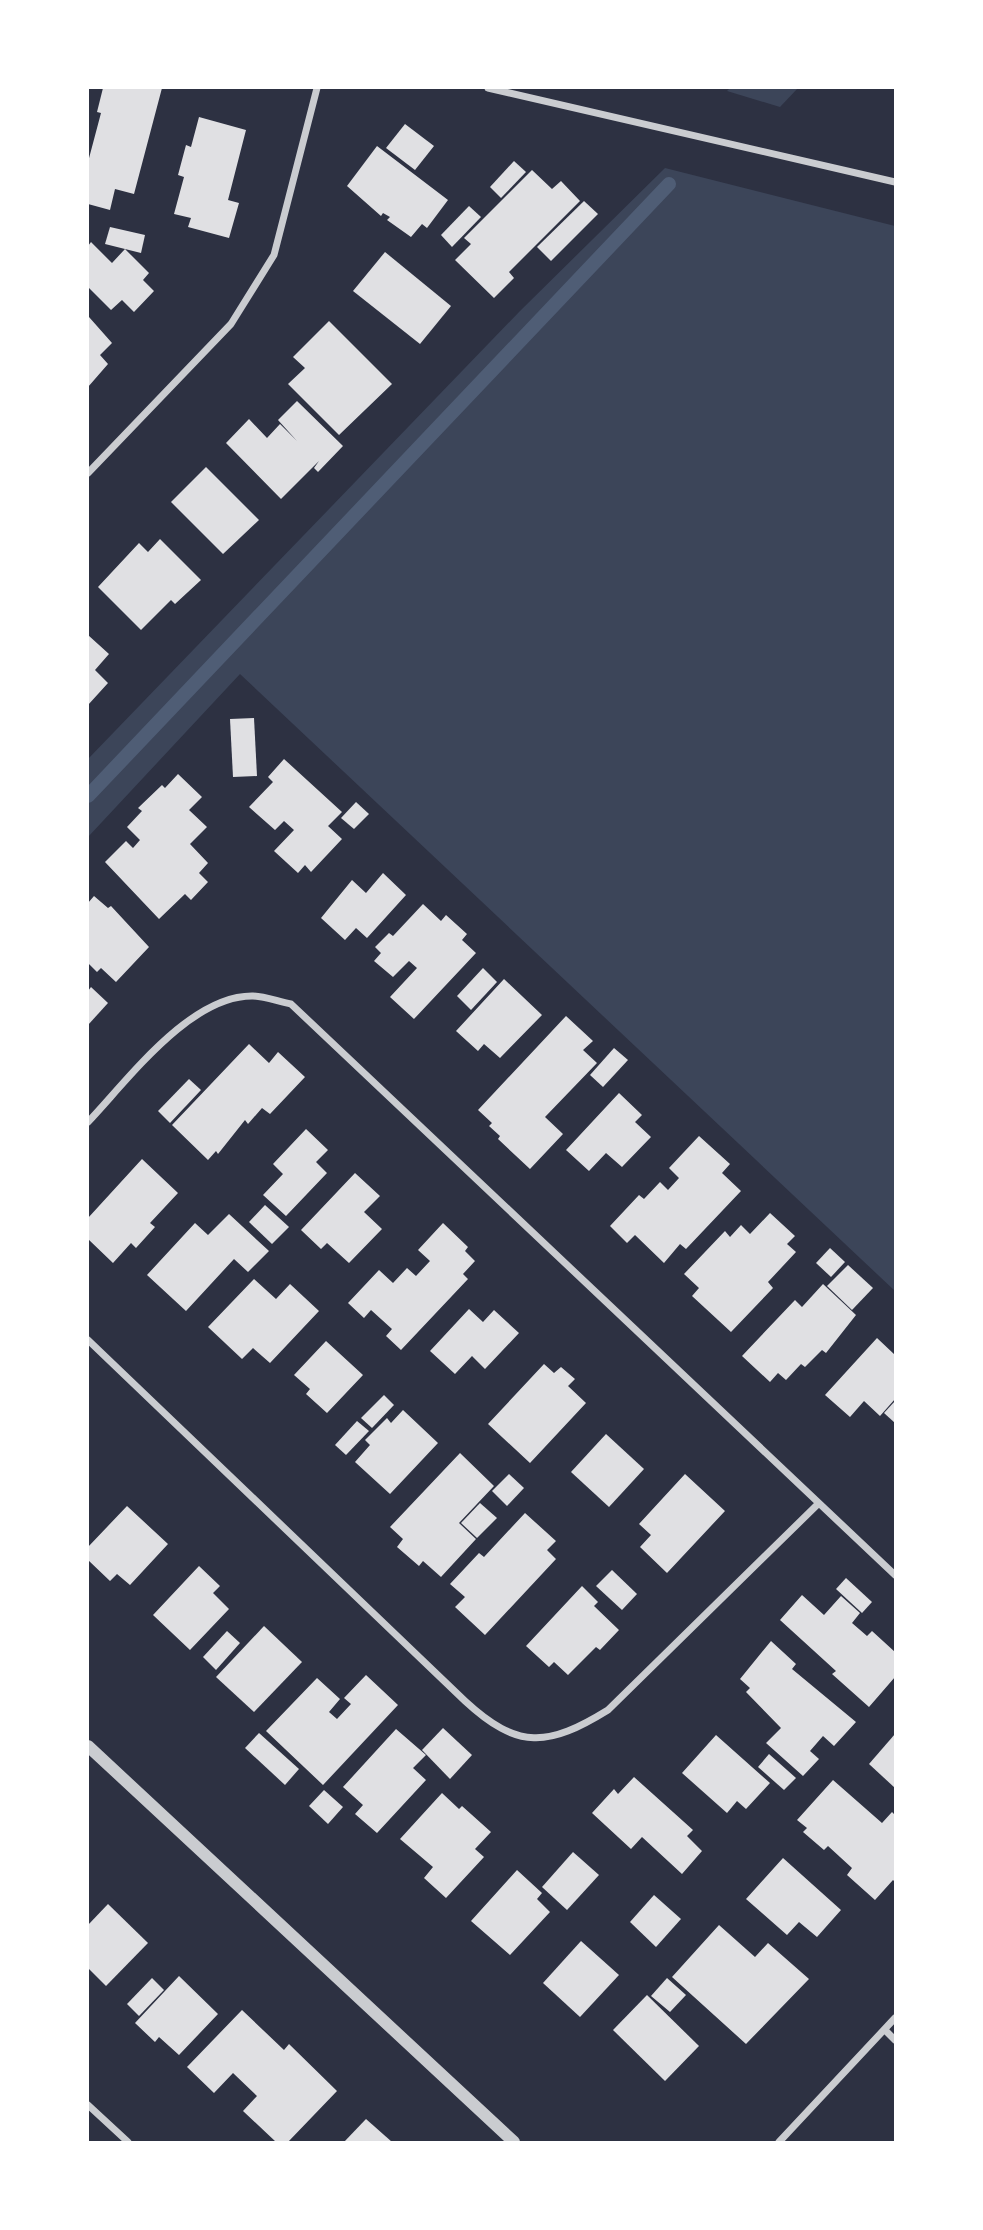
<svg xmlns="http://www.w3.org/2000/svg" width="983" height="2230" viewBox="0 0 983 2230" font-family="Commissioner,sans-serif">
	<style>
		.green { fill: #3c4559 }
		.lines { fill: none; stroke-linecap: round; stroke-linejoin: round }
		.stream { stroke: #4f5d75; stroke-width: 14 }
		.building { fill: #e0e0e3 }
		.minor { stroke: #caccd0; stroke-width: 7 }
		.tertiary { stroke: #caccd0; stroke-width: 12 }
	</style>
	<rect width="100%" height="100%" fill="#2d3142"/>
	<g class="green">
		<path d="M730 88H798L780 107 727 91Z"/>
		<path d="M665 168 895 226V1291L240 674 88 837V759L520 311Z"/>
	</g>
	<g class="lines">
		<path class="stream" d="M88 796 669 184"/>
	</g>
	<g class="building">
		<path d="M103 88H162L134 194 115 189 110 210 88 204V162L101 113 97 112Z"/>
		<path d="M199 117 246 130 228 200 239 203 229 238 188 227 191 218 174 214 184 177 178 175 186 145 191 147Z"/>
		<path d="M405 124 434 146 415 170 386 148Z"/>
		<path d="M377 146 448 200 427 228 422 224 411 237 387 220 390 217 383 213 381 216 347 186Z"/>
		<path d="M514 161 526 172 501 198 490 187Z"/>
		<path d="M532 170 552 189 561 181 580 201 509 272 514 278 494 298 455 260 471 244 464 238Z"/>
		<path d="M584 201 598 214 551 261 537 247Z"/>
		<path d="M469 206 481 217 452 247 441 235Z"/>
		<path d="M110 227 145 235 141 253 105 244Z"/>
		<path d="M91 242 112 263 125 249 149 273 143 280 154 291 134 312 122 300 111 310 88 287V246Z"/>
		<path d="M385 252 451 306 420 344 353 291Z"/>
		<path d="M89 317 112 343 100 355 108 364 88 387Z"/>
		<path d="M329 321 392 384 339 435 288 384 305 368 293 357Z"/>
		<path d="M297 401 343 446 318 472 314 468 319 461 281 499 226 443 249 419 267 438 280 424 297 441 278 420Z"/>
		<path d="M206 467 259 520 223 554 171 502Z"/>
		<path d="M160 539 201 580 175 604 171 600 141 630 98 587 139 543 148 552Z"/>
		<path d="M88 635 109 654 95 670 108 683 88 705Z"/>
		<path d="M254 718 257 776 233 777 230 719Z"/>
		<path d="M284 759 342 812 328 826 342 839 311 872 305 865 298 873 274 851 294 830 284 821 275 830 249 807 273 782 268 777Z"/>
		<path d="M178 774 202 797 189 810 207 827 190 844 208 863 199 873 208 882 191 900 185 894 159 919 105 862 126 841 133 848 140 840 127 827 142 811 138 808 162 785 165 788Z"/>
		<path d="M356 802 369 814 354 829 341 818Z"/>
		<path d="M383 873 406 895 367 938 356 928 345 940 321 918 352 880 366 893Z"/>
		<path d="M94 896 108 908 111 906 149 947 116 982 101 968 97 972 88 963V903Z"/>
		<path d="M423 904 441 921 446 915 467 934 462 940 476 953 414 1019 390 997 417 968 409 961 393 977 374 961 381 953 375 947 389 933 393 936Z"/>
		<path d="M483 968 497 982 471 1010 457 996Z"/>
		<path d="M504 979 542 1015 500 1058 484 1044 478 1051 456 1031Z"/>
		<path d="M91 987 108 1003 88 1025V991Z"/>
		<path d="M566 1016 593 1041 583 1050 597 1063 545 1117 563 1134 530 1169 498 1139 500 1136 489 1126 492 1123 478 1110Z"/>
		<path d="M249 1044 269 1063 278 1052 305 1077 270 1114 262 1108 248 1124 245 1120 218 1154 216 1151 208 1160 172 1125Z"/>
		<path d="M614 1048 628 1060 603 1087 590 1075Z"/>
		<path d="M189 1079 201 1090 170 1123 158 1111Z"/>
		<path d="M619 1093 642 1115 635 1122 651 1137 622 1167 606 1153 589 1171 566 1150Z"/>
		<path d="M306 1129 328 1150 316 1162 327 1173 286 1216 263 1195 283 1174 273 1164Z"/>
		<path d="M699 1136 730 1164 722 1173 741 1191 686 1249 680 1244 664 1263 635 1235 627 1243 610 1226 639 1195 644 1199 660 1182 668 1190 679 1178 669 1168Z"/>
		<path d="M142 1159 178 1193 150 1223 155 1227 136 1248 131 1243 113 1263 88 1239V1218Z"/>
		<path d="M355 1173 380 1196 364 1212 382 1229 349 1263 327 1243 321 1249 301 1230Z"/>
		<path d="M265 1205 289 1227 272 1244 249 1222Z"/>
		<path d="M770 1213 795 1236 787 1244 796 1252 768 1282 773 1288 731 1332 692 1296 699 1288 684 1274 725 1231 730 1237 741 1225 750 1234Z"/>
		<path d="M229 1214 269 1251 248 1272 234 1259 186 1311 147 1275 195 1223 208 1235Z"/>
		<path d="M443 1223 468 1247 465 1251 475 1261 463 1274 468 1279 401 1350 386 1336 392 1329 371 1310 364 1318 348 1303 379 1270 393 1283 407 1268 416 1276 430 1261 418 1250Z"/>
		<path d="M830 1248 845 1262 831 1277 816 1263Z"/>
		<path d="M848 1265 873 1288 852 1310 827 1286Z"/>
		<path d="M254 1279 276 1299 290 1284 319 1311 270 1363 253 1348 242 1359 208 1327Z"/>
		<path d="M823 1284 856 1315 826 1353 822 1350 805 1367 801 1364 786 1380 778 1373 770 1382 742 1356 795 1300 802 1307Z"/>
		<path d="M469 1309 483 1322 494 1310 519 1333 485 1369 472 1356 455 1374 430 1351Z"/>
		<path d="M877 1338 895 1355V1399L880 1416 864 1401 850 1417 825 1395Z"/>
		<path d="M326 1341 363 1375 327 1413 306 1394 310 1389 294 1375Z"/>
		<path d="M544 1364 554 1373 561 1367 575 1379 568 1386 586 1403 530 1463 488 1424Z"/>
		<path d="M384 1395 394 1405 372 1428 361 1418Z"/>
		<path d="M895 1401V1423L884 1413Z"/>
		<path d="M403 1410 438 1443 390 1494 355 1462 370 1445 365 1440 387 1418 391 1423Z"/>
		<path d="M357 1421 369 1431 346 1455 335 1445Z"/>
		<path d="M606 1434 644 1469 609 1507 571 1472Z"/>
		<path d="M460 1453 494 1486 459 1523 476 1539 441 1577 423 1561 419 1566 397 1547 403 1539 390 1527Z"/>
		<path d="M509 1474 524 1488 507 1506 492 1491Z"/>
		<path d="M685 1474 725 1511 667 1573 640 1547 651 1535 639 1524Z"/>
		<path d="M480 1503 497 1518 477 1538 461 1523Z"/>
		<path d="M127 1506 168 1544 130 1585 117 1574 110 1581 88 1560V1547Z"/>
		<path d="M525 1513 556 1541 547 1550 556 1559 485 1635 455 1607 465 1597 450 1584 479 1553 484 1557Z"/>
		<path d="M199 1566 220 1586 213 1593 229 1609 190 1650 153 1615Z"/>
		<path d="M612 1570 637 1594 622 1610 596 1586Z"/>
		<path d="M846 1578 872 1602 862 1613 836 1589Z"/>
		<path d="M582 1586 598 1602 594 1606 619 1630 600 1650 596 1647 568 1675 554 1662 549 1667 526 1646Z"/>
		<path d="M802 1595 824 1615 841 1596 860 1613 852 1623 867 1636 872 1631 895 1652V1677L869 1707 832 1674 836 1671 780 1620Z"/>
		<path d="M264 1626 302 1662 254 1712 216 1677Z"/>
		<path d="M227 1631 240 1643 216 1670 203 1657Z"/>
		<path d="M771 1641 796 1664 792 1669 856 1722 834 1746 823 1736 810 1751 819 1759 803 1776 766 1743 781 1728 746 1692 750 1688 740 1679Z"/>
		<path d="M366 1675 398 1705 323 1785 266 1731 317 1678 340 1699 329 1712 337 1719 351 1704 344 1698Z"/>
		<path d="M443 1728 472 1755 450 1779 422 1750Z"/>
		<path d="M396 1729 426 1755 413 1768 426 1780 377 1833 355 1814 363 1805 343 1787Z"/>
		<path d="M259 1733 299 1769 285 1785 245 1748Z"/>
		<path d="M895 1734V1788L869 1764Z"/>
		<path d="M716 1735 770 1783 746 1809 737 1801 727 1813 682 1773Z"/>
		<path d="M769 1754 796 1778 784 1790 758 1767Z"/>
		<path d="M634 1777 693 1830 687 1836 702 1851 682 1874 642 1837 631 1849 592 1813 614 1789 618 1794Z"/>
		<path d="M833 1780 882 1823 892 1812 895 1815V1882L893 1880 875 1900 847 1875 852 1868 828 1846 824 1850 803 1832 807 1828 797 1820Z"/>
		<path d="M324 1790 343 1807 328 1824 309 1806Z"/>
		<path d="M442 1793 459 1809 462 1806 491 1832 475 1849 484 1857 446 1898 424 1878 433 1867 400 1839Z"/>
		<path d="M573 1852 599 1875 567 1910 542 1887Z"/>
		<path d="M783 1858 841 1910 817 1937 799 1922 787 1935 746 1899Z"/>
		<path d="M517 1870 542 1893 537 1899 550 1912 510 1955 471 1921Z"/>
		<path d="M654 1895 681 1919 656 1947 630 1922Z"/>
		<path d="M108 1904 148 1943 106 1986 88 1968V1925Z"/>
		<path d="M719 1925 755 1957 768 1943 809 1979 746 2044 672 1977Z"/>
		<path d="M581 1941 619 1975 580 2017 543 1983Z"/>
		<path d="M179 1976 218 2014 179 2055 159 2037 155 2042 135 2023Z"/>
		<path d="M152 1978 164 1990 139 2016 127 2004Z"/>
		<path d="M667 1978 686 1995 670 2012 651 1996Z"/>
		<path d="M647 1995 699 2046 665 2081 613 2030Z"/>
		<path d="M242 2010 284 2050 289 2044 337 2091 288 2142H276L243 2111 257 2096 233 2073 214 2093 187 2067Z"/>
		<path d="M366 2119 392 2142H344Z"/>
	</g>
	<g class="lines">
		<g class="minor">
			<path d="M488 88 895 182"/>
			<path d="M88 473 231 324 274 255 317 88"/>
			<path d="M88 1122C128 1080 190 995 253 996 265 996 279 1002 291 1004L895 1575"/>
			<path d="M88 1340 465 1701C518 1750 548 1747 608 1710L818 1504"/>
			<path d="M885 2030 895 2040"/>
			<path d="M88 2105 128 2142"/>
			<path d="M779 2142 895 2018"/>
		</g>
		<path class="tertiary" d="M88 1746 514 2142"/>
	</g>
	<rect width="983" height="2230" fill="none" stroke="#ffffff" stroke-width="178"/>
</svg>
